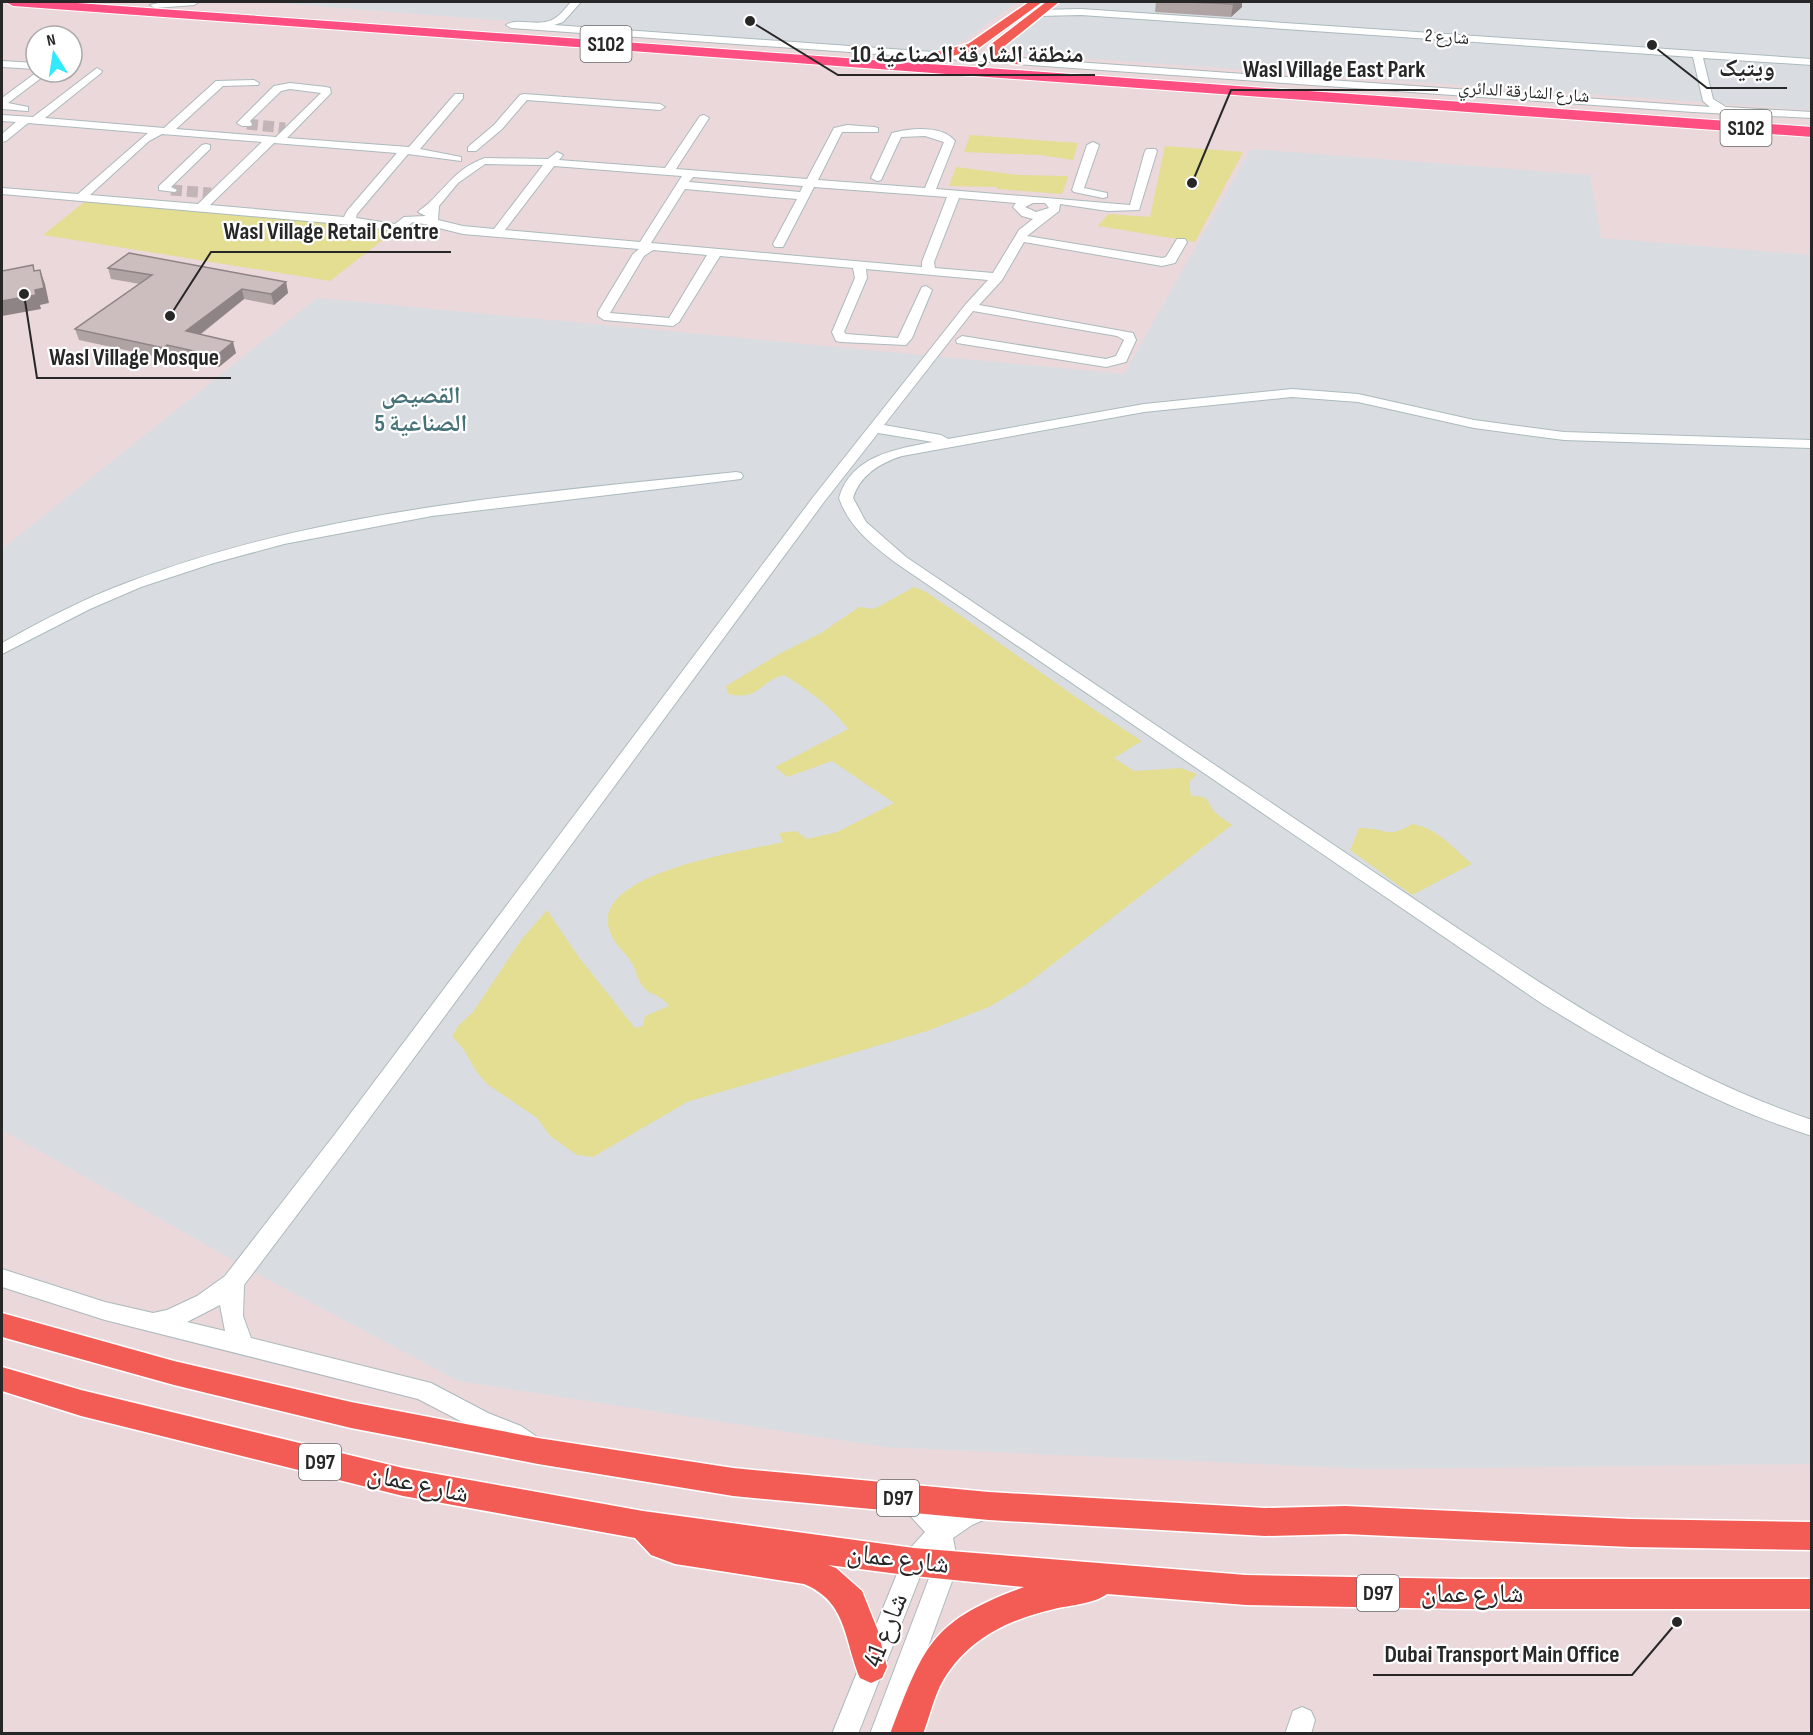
<svg xmlns="http://www.w3.org/2000/svg" width="1813" height="1735" viewBox="0 0 1813 1735" font-family="'Sofia Sans Condensed','Noto Naskh Arabic',sans-serif">
	<style>
		.industrial { fill: #d9dde2 }
		.green { fill: #e3de92 }
		.lines { fill: none; stroke-linecap: round; stroke-linejoin: round }
		.minor-tunnel { stroke: #c3b5b7; stroke-width: 11; stroke-dasharray: 11 5; stroke-linecap: butt }
		.minor-casing { stroke: #acbabc; stroke-width: 2 }
		.major-casing { stroke: #fff; stroke-width: 3 }
		.highway-casing { stroke: #fff; stroke-width: 2 }
		.minor { fill: #fff; fill-rule: evenodd }
		.major { fill: #f25c55; fill-rule: evenodd }
		.highway { fill: #ff4e81; fill-rule: evenodd }
		.wall { fill: #afa3a3 }
		.shaded-wall { fill: #8f8485 }
		.building { fill: #ccbdbe; stroke: #8f8485; stroke-width: 1.5 }
		.labels { text-anchor: middle; dominant-baseline: central; stroke-width: 4.5; stroke-linejoin: round; paint-order: stroke }
		.far-street-label { font-size: 18px; fill: #272727; stroke: #fff }
		.shield { fill: #fff; stroke: #686868; stroke-width: 1.5 }
		.shield-label { font-size: 21px; font-weight: bold; fill: #272727 }
		.far-district-label { font-size: 24px; font-weight: bold; fill: #477378; stroke: #fff }
		.near-street-label { font-size: 27px; fill: #272727; stroke: #fff }
		.leader { fill: none; stroke: #272727; stroke-width: 2 }
		.callout-dot { fill: #272727; stroke: #fff; stroke-width: 2 }
		.callout-label { font-size: 24px; text-anchor: middle; font-weight: bold; fill: #272727; stroke: #fff; stroke-width: 4.5; stroke-linejoin: round; paint-order: stroke }
	</style>
	<rect width="100%" height="100%" fill="#ead8db"/>
	<g class="industrial">
		<path d="M266 2H1017L965 40 936 55Z"/>
		<path d="M1061 2H1811V110L995 52Z"/>
		<path d="M1251 149 1590 175 1601 238 1811 255V1464L1372 1469 885 1447 459 1381 267 1279 2 1130V549L317 298 1124 374Z"/>
	</g>
	<g class="green">
		<path d="M970 135 1078 143 1073 160 1040 155 964 152Z"/>
		<path d="M1165 146 1243 152 1195 242 1098 226 1108 214 1150 217Z"/>
		<path d="M956 167 1018 175 1067 176 1068 178 1062 194 997 189V187L949 186Z"/>
		<path d="M88 199 398 228 330 281 43 235Z"/>
		<path d="M914 587 926 592C999 641 1068 694 1142 741L1114 758 1134 771 1181 768 1197 774 1189 782 1191 796C1214 796 1205 803 1216 813 1221 818 1227 821 1232 825L1027 984 989 1007 927 1031 687 1102 593 1157 577 1155 550 1136 537 1118 487 1084 476 1071 464 1050 452 1036 458 1026 473 1012 521 940 547 910 578 956 635 1028 643 1026 645 1016 669 1006C662 995 652 996 644 988 638 982 636 970 632 963 624 951 613 943 609 929 592 872 747 851 783 842L779 833 796 831 807 839 837 832 894 803 832 761 787 777 775 767 848 729C832 707 807 689 784 675 756 683 760 701 728 694L726 686 779 654 821 633 859 607 874 609Z"/>
		<path d="M1412 824C1438 828 1453 848 1472 864L1412 895 1350 850 1359 828C1385 827 1387 840 1412 824Z"/>
	</g>
	<g class="lines">
		<g class="minor-tunnel">
			<path d="M247 124 285 128"/>
			<path d="M171 190 211 193"/>
		</g>
		<defs>
			<g id="minor">
				<path d="M163 2H199L194 5 155 8 150 5Z"/>
				<path d="M571 2H581L563 22 554 25 1710 107 1703 101 1693 57 1081 15 1038 16 1033 13 1038 10 1081 9 1812 59V65L1703 58 1713 99 1726 107 1812 112V118L1693 112 511 28 506 25C519 16 542 30 558 16 563 12 567 6 571 2Z"/>
				<path d="M2 61 36 63V69L2 67Z"/>
				<path d="M97 68 102 71 101 73 45 118 164 128 216 81 254 80 259 83 258 85 223 86 176 129 276 137 321 93 290 89 281 91 250 121 252 124 251 126H242L237 123 274 86 290 83 326 87 330 88 331 93 287 138 409 147 455 94H463V98L420 149 461 157V161L408 154 357 214 356 218 395 224 404 217 426 216 418 212C422 208 426 206 429 203 450 183 456 169 485 158L548 159 557 152 563 155 559 160 665 168 700 116 704 115 709 118 676 169 807 179 834 128 847 125 874 127 878 128V132H842L818 180 925 188 944 142 925 136 901 137 881 180 877 181 871 178 892 133C911 128 942 125 955 141L936 189 1130 205 1145 151 1147 149H1155L1157 151 1139 210 1108 211 1060 204 1059 211 1027 236 1162 258 1166 257 1177 239H1185L1187 242 1175 263 1162 266 1024 242 1002 280 979 305 1133 333 1136 340 1126 362 1106 367 957 343 956 340 962 336 1106 359 1116 356 1124 340 1117 336 973 311 884 425 941 435 948 439 1144 404 1292 389 1358 394 1474 420 1564 432 1812 440V448L1564 440 1474 428 1358 402 1292 397 1144 412 902 456C880 463 860 475 853 498L866 522 906 557C1062 662 1218 767 1374 872 1514 965 1651 1066 1812 1120V1136C1715 1105 1627 1056 1541 1003L896 563C872 545 849 527 839 498 851 456 895 449 933 442L878 433 824 502 349 1146 244 1285 243 1316 251 1338 431 1383 488 1413 521 1426 540 1439 544 1446 540 1453 532 1457 505 1440 472 1427 418 1399 105 1320 2 1287V1269L105 1302 153 1313 167 1310 197 1296 225 1276 335 1134 814 496 966 304 988 280 866 269 867 278 844 332 846 334 898 338 922 287 926 286 932 290 912 338 906 345 841 342 836 341 832 332 855 278 853 268 720 256 679 322 673 326 604 320 598 316V312L633 254 639 249 463 234 439 228 430 235 413 239 400 236 394 231 363 226 2 194V188L78 194 148 133 28 123 6 141 2 142V134L16 122 2 121V115L33 117ZM162 134 262 142 198 204 90 195 149 141ZM274 143 397 153 347 211 344 217 210 205ZM485 164 543 165 494 229 463 226 438 220 439 206 458 183ZM554 166 668 175 682 176 640 242 505 230ZM693 177 803 186 800 192 689 182ZM814 187 947 197 922 262V267L651 243 685 189 797 199 773 244 775 247H783ZM959 198 1016 203 1013 207 1022 216 1033 219 1019 230 993 273 935 268 934 262ZM1033 203H1045L1049 208 1036 212 1025 207ZM413 222 429 225C422 232 412 234 404 228ZM653 250 707 255 669 318 610 313 644 256ZM220 1305 225 1331 187 1322Z"/>
				<path d="M37 72H49L8 103 28 107V111L2 109V98Z"/>
				<path d="M524 94 660 104 665 107 660 110 527 100 502 129 476 151H468V147L494 125 520 95Z"/>
				<path d="M1093 142 1099 145 1084 188 1107 193V197L1103 198 1074 192 1072 190 1087 145Z"/>
				<path d="M206 144 210 145V149L171 187 177 190 175 192 159 190V186L202 145Z"/>
				<path d="M736 472 741 473 743 476 741 479 432 516 284 544 214 563 141 587 90 609 2 654V643C43 620 85 598 129 582 322 508 532 494 736 472Z"/>
				<path d="M911 1488 927 1498 943 1517 954 1509 983 1497 992 1500 995 1508 992 1516 972 1525 953 1538 958 1565 896 1734H870L934 1565 933 1559 923 1569 858 1734H832L905 1554 925 1532 902 1507 899 1499 902 1491Z"/>
				<path d="M1302 1707 1311 1711 1315 1720 1311 1734H1285L1293 1711Z"/>
			</g>
			<g id="major">
				<path d="M1029 2H1042L976 50 940 59 934 55 936 52 968 44Z"/>
				<path d="M1046 2H1059L1002 48C1008 53 1019 55 1023 61L1022 64C1008 66 996 58 988 48L990 45Z"/>
				<path d="M2 1313 174 1361 351 1402 538 1438 733 1468 989 1492 1265 1508 1345 1506 1630 1519 1812 1522V1550L1630 1547 1345 1534 1265 1536 989 1520 733 1496 538 1464 351 1428 174 1385 2 1337Z"/>
				<path d="M2 1367 81 1390 403 1468 643 1511 914 1548 1246 1575 1464 1579H1812V1609H1464L1246 1605 1107 1594C1094 1604 1070 1605 1054 1609 1006 1620 964 1641 940 1686 933 1701 929 1718 923 1734H890C924 1646 930 1621 1024 1587L914 1576 828 1565 836 1568 862 1591 878 1631 887 1667 882 1678 871 1683 860 1678C844 1641 848 1602 804 1584L675 1564 651 1555 635 1538 403 1496 81 1416 2 1391Z"/>
			</g>
			<path id="highway" d="M6 2H63L1812 127V137L13 6Z"/>
		</defs>
		<use href="#minor" class="minor-casing"/>
		<use href="#major" class="major-casing"/>
		<use href="#highway" class="highway-casing"/>
		<use href="#minor" class="minor"/>
		<use href="#major" class="major"/>
		<use href="#highway" class="highway"/>
	</g>
	<g class="wall">
		<path d="M1156 2H1242V7L1231 17 1155 12Z"/>
		<path d="M108 268 286 282 288 293 274 305 244 299 200 335 236 353 219 367 171 357 167 359 79 340 75 329 140 284 111 279Z"/>
	</g>
	<g class="shaded-wall">
		<path d="M1236 2H1242V7L1231 17 1233 4Z"/>
		<path d="M40 270 45 284 49 303 40 305 41 309 2 316V301L35 290Z"/>
		<path d="M286 282 288 293 274 305 271 294Z"/>
		<path d="M242 289 244 299 189 343 186 331Z"/>
		<path d="M233 342 236 353 219 367 216 356Z"/>
		<path d="M167 345 171 357 167 359 164 348Z"/>
	</g>
	<g class="building">
		<path d="M1189 2H1236L1233 4Z"/>
		<path d="M129 253 286 282 271 294 242 289 186 331 233 342 216 356 167 345 164 348 75 329 152 275 108 268Z"/>
		<path d="M33 265 34 271 40 270 44 288 35 290 36 295 2 301V271Z"/>
	</g>
	<g class="labels">
		<g class="far-street-label">
			<text transform="translate(1447 37) rotate(4)">شارع 2</text>
			<text transform="translate(1524 92) rotate(4)">شارع الشارقة الدائري</text>
		</g>
		<g class="shield">
			<rect x="580.5" y="26" width="51" height="36" rx="4.5"/>
			<rect x="1720.5" y="110" width="51" height="36" rx="4.5"/>
			<rect x="299" y="1444" width="42" height="36" rx="4.5"/>
			<rect x="877" y="1480" width="42" height="36" rx="4.5"/>
			<rect x="1357" y="1575" width="42" height="36" rx="4.5"/>
		</g>
		<g class="shield-label">
			<text x="606" y="44">S102</text>
			<text x="1746" y="128">S102</text>
			<text x="320" y="1462">D97</text>
			<text x="898" y="1498">D97</text>
			<text x="1378" y="1593">D97</text>
		</g>
		<g class="far-district-label">
			<text x="421" y="395">القصيص<tspan x="421" dy="28">الصناعية 5</tspan></text>
		</g>
		<g class="near-street-label">
			<text transform="translate(418 1484) rotate(12)">شارع عمان</text>
			<text transform="translate(898 1559) rotate(7)">شارع عمان</text>
			<text x="1472" y="1594">شارع عمان</text>
			<text transform="translate(886 1630) rotate(-68)">شارع 41</text>
		</g>
	</g>
	<path class="leader" d="M750 21L838 75H1095M1652 45L1707 88H1787M1192 183L1231 90H1438M170 316L211 252H451M24 294L37 378H231M1677 1622L1632 1675H1373"/>
	<g class="callout-dot">
		<circle cx="750" cy="21" r="6"/>
		<circle cx="1652" cy="45" r="6"/>
		<circle cx="1192" cy="183" r="6"/>
		<circle cx="170" cy="316" r="6"/>
		<circle cx="24" cy="294" r="6"/>
		<circle cx="1677" cy="1622" r="6"/>
	</g>
	<g class="callout-label">
		<text x="967" y="62">منطقة الشارقة الصناعية 10</text>
		<text x="1747" y="76">ویتیک</text>
		<text x="1334" y="77">Wasl Village East Park</text>
		<text x="331" y="239">Wasl Village Retail Centre</text>
		<text x="134" y="365">Wasl Village Mosque</text>
		<text x="1502" y="1662">Dubai Transport Main Office</text>
	</g>
	<rect width="1813" height="1735" fill="none" stroke="#272727" stroke-width="6"/>
	<g transform="translate(54 54) rotate(348)"><circle r="28" fill="#ffffff" stroke="#a9a9a9" stroke-width="1.5"/>
	<path d="M0-4.5L10 22L0 15L-10 22Z" fill="#33e9fc"/>
	<text y="-9" font-size="16" font-weight="bold" text-anchor="middle" fill="#272727">N</text>
	</g>
</svg>
